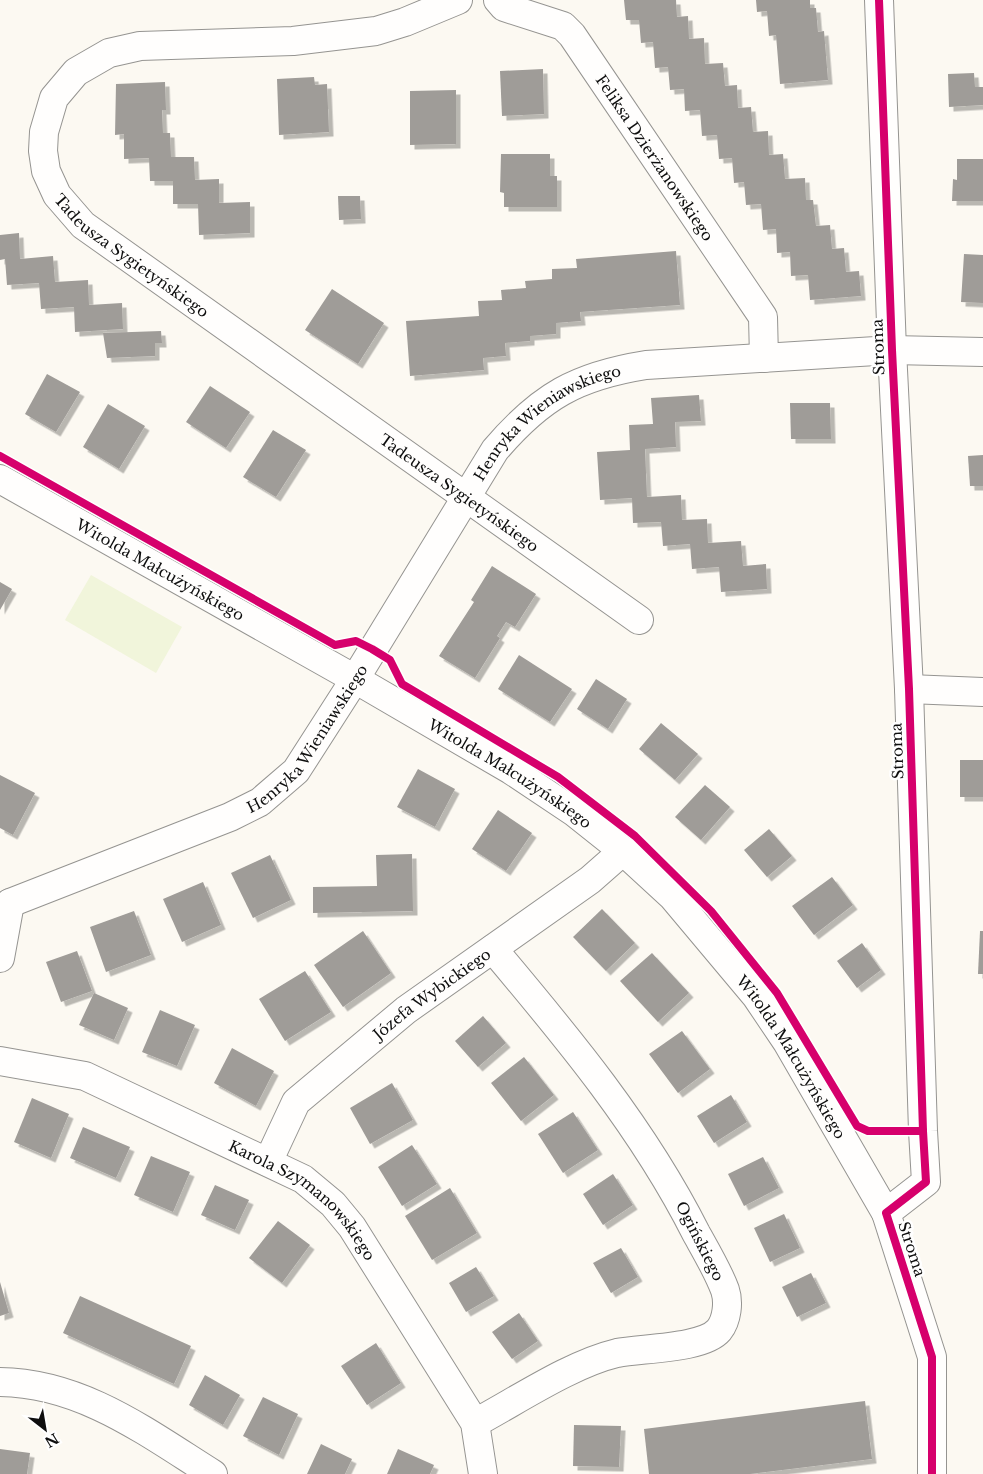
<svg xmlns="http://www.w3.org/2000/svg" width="983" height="1474" viewBox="0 0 983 1474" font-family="'Libre Baskerville',serif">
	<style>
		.pitch { fill: #f1f5db }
		.building { fill: #9f9c98; filter: url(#shadow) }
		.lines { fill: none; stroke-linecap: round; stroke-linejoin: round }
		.minor-casing { stroke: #959491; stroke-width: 30 }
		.minor { stroke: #fffefd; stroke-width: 28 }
		.cycleway-casing { stroke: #fff; stroke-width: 11 }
		.cycleway { stroke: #d6006c; stroke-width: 8 }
		.labels { text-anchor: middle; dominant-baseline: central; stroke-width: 5; stroke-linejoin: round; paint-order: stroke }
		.street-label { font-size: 15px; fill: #0e0e0e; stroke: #fff }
	</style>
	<defs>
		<filter id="shadow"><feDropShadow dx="4.5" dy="4.5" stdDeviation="0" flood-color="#0004"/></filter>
	</defs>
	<rect width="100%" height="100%" fill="#fcf9f2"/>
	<path class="pitch" d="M91 575 182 627 156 673 65 620Z"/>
	<g class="building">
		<path d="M624 0H676L677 17 688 16 689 39 704 38 705 64 723 63 725 86 737 85 738 108 751 107 753 132 768 131 769 155 783 154 785 179 805 178 806 200H813L816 226 830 225 832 249 844 248 846 272 859 271 861 296 810 300 808 275 791 276 790 252 777 253 776 229 763 230 761 204 746 205 744 182 734 183 732 158 719 159 717 135 702 136 700 110 685 111 684 89 670 90 668 67 655 68 653 42 641 43 639 20H626Z"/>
		<path d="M756 0H810V8H816L818 32 824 31 828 80 780 84 776 35 769 36 767 11 757 12Z"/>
		<path d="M543 69 544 114 502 116 500 71Z"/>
		<path d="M974 73 975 87H983V105L949 107 948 74Z"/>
		<path d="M314 77 315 85 327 84 329 132 279 135 277 79Z"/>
		<path d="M165 82 166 110H162L163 133H170L171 157H194L195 180 219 179V203L250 202V233L199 235 198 204H173V181H150L149 158 124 159V134L115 135 116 84Z"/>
		<path d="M456 90V144L410 145V91Z"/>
		<path d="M501 154H550V176H557V207H504V193L500 192Z"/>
		<path d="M957 159H983V201H952L953 179 957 180Z"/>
		<path d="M338 196H360L361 219 339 220Z"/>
		<path d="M19 233 20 259 53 256 55 282 88 280 89 305 122 303 123 329 75 332 74 307 41 309 39 283 7 285 5 259 0 260V235Z"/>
		<path d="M676 251 680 305 580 312 581 321 556 323V334L530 336V341L505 343 506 356 483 358 484 370 410 376 406 321 479 316 478 301 502 300 501 290 526 288 525 281 552 279V269L577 268 576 259Z"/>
		<path d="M964 254 983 255V303L961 302Z"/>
		<path d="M332 289 384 323 358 364 305 330Z"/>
		<path d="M161 331 162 343H155V356L107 358 103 333Z"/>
		<path d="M47 374 80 392 56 432 25 414Z"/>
		<path d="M210 386 250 412 226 448 186 422Z"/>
		<path d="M699 395 701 421 675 422 676 447 645 449 647 497 681 495 682 520 707 519 708 543 741 541 743 566 766 564 767 589 721 592 719 567 692 569 690 544 663 546 661 522 633 523 632 498 600 500 597 452 630 450 629 425 653 424 651 398Z"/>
		<path d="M790 403H830L831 439H791Z"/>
		<path d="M108 404 145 426 119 469 83 447Z"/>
		<path d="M273 430 306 450 276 497 243 477Z"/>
		<path d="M983 455V486H970L968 456Z"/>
		<path d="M492 566 536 594 515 627 506 622 497 636 500 638 475 678 439 656 474 602 471 600Z"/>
		<path d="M0 582 12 589 0 610Z"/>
		<path d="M519 655 572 689 550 722 498 689Z"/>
		<path d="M596 679 627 699 608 729 577 709Z"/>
		<path d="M661 723 698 754 675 780 639 749Z"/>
		<rect x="960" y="760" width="23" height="37"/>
		<path d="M418 769 455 789 435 827 397 807Z"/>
		<path d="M0 775 35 793 13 835 0 828Z"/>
		<path d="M705 785 730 807 701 840 675 817Z"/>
		<path d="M498 810 532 833 506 871 472 849Z"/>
		<path d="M769 829 792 856 767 877 744 850Z"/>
		<path d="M412 854 413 911 313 913V887L377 886 376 855Z"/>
		<path d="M270 855 291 900 253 918 231 873Z"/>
		<path d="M832 877 853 905 814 935 792 906Z"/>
		<path d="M203 882 221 925 182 942 163 899Z"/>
		<path d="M602 909 635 943 606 971 573 937Z"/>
		<path d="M134 911 151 955 106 972 90 927Z"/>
		<path d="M363 931 391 973 343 1007 314 965Z"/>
		<path d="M980 931H983V974H978Z"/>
		<path d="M862 943 881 970 857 988 837 961Z"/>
		<path d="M77 951 92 991 61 1002 46 962Z"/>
		<path d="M652 953 689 993 658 1022 620 981Z"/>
		<path d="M305 971 331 1012 285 1041 259 999Z"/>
		<path d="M94 993 128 1008 114 1040 79 1025Z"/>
		<path d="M160 1010 195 1025 177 1066 142 1052Z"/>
		<path d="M483 1016 506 1043 478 1067 455 1041Z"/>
		<path d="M682 1031 710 1069 678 1093 649 1054Z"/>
		<path d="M232 1048 274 1071 256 1106 214 1083Z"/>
		<path d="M524 1057 554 1095 521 1121 491 1083Z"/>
		<path d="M392 1083 413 1120 370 1144 350 1108Z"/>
		<path d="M731 1095 747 1122 714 1143 697 1116Z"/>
		<path d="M32 1098 69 1114 51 1158 14 1142Z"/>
		<path d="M573 1112 598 1150 563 1173 538 1134Z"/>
		<path d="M83 1127 130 1147 116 1178 70 1158Z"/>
		<path d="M412 1145 437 1184 402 1206 378 1167Z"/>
		<path d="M151 1156 190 1172 173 1212 134 1195Z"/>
		<path d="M763 1157 779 1188 744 1206 728 1174Z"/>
		<path d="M613 1174 633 1205 603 1225 583 1194Z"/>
		<path d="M215 1185 249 1200 235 1230 201 1215Z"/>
		<path d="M450 1188 477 1233 432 1260 405 1216Z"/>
		<path d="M784 1214 800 1248 770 1262 754 1228Z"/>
		<path d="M278 1221 310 1245 282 1283 249 1258Z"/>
		<path d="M621 1248 638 1277 611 1293 593 1263Z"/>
		<path d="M476 1267 494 1296 466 1312 449 1283Z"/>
		<path d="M811 1273 826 1303 797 1317 782 1287Z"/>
		<path d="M0 1282 9 1313 0 1316Z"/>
		<path d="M80 1296 191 1346 174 1384 63 1333Z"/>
		<path d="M519 1313 538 1341 512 1359 492 1332Z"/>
		<path d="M376 1343 401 1383 367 1405 341 1366Z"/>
		<path d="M205 1375 240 1395 223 1425 189 1405Z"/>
		<path d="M263 1397 298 1414 279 1455 243 1436Z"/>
		<path d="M865 1401 872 1459 750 1474H649L644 1429Z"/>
		<path d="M574 1425 621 1426 619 1467 573 1466Z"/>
		<path d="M321 1444 352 1459 345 1474H307Z"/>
		<path d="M0 1449 30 1453 27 1474H0Z"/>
		<path d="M398 1449 434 1465 430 1474H387Z"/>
	</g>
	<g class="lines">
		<defs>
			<g id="minor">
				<path id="s1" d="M458 0 405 22 376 31 293 41 140 46 109 53 76 72 54 98 44 132 43 151 46 171 57 195 83 225 639 620"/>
				<path id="s2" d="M498 0 504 7 563 26 572 35 763 317 764 358"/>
				<path d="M879 0 892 350 909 689 923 1131 926 1182 886 1213 932 1357V1474"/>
				<path id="s3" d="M0 479 355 679 511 770 574 812 623 851 673 897 756 996 787 1042 886 1213"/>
				<path d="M909 689 983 692"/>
				<path id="s4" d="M10 903 230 817 260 802 296 771 355 679 495 450C541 396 577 376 646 365L892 350 983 352"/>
				<path d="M0 958 10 903"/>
				<path id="s5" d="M0 1061 85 1076 303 1179 333 1204 352 1227 475 1423 483 1474"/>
				<path id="s6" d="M268 1162 296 1102 406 1010 590 880 623 851"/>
				<path d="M0 1382C82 1383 146 1432 213 1474"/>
				<path d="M475 1423C518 1400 571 1364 617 1353 641 1348 703 1349 719 1330 727 1320 729 1302 725 1290 718 1271 706 1251 696 1233 643 1128 568 1038 493 949"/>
			</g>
		</defs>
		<use href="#minor" class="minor-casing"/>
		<use href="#minor" class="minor"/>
		<defs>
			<g id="cycleway">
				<path d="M879 0 892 350 909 689 923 1131 926 1182 886 1213 932 1357V1474"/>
				<path d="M0 456 335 645 356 641 372 649 390 660 402 684 558 777 635 836 711 911 777 993 857 1126 868 1131H923"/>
			</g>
		</defs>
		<use href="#cycleway" class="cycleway-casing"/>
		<use href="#cycleway" class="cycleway"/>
	</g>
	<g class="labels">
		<g class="street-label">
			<text stroke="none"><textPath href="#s2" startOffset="232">Feliksa Dzierżanowskiego</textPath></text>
			<text stroke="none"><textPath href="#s1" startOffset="626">Tadeusza Sygietyńskiego</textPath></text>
			<text transform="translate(878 347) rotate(-92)">Stroma</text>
			<text stroke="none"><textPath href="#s4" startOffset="754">Henryka Wieniawskiego</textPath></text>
			<text stroke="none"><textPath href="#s1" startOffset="1031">Tadeusza Sygietyńskiego</textPath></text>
			<text stroke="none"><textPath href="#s3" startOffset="184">Witolda Małcużyńskiego</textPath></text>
			<text stroke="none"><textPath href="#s4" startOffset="349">Henryka Wieniawskiego</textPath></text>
			<text transform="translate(897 751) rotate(-92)">Stroma</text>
			<text stroke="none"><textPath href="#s3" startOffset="589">Witolda Małcużyńskiego</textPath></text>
			<text stroke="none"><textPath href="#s6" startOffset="240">Józefa Wybickiego</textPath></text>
			<text stroke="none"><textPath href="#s3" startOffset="994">Witolda Małcużyńskiego</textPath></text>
			<text stroke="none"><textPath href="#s5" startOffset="340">Karola Szymanowskiego</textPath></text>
			<text transform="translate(700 1241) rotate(63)">Ogińskiego</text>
			<text transform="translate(912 1249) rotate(72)">Stroma</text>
		</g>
	</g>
	<g transform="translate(45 1429) rotate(149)" stroke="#ffffff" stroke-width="4" paint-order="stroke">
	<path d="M0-4L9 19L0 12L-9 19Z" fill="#0e0e0e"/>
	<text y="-8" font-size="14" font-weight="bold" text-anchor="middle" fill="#0e0e0e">N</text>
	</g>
</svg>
